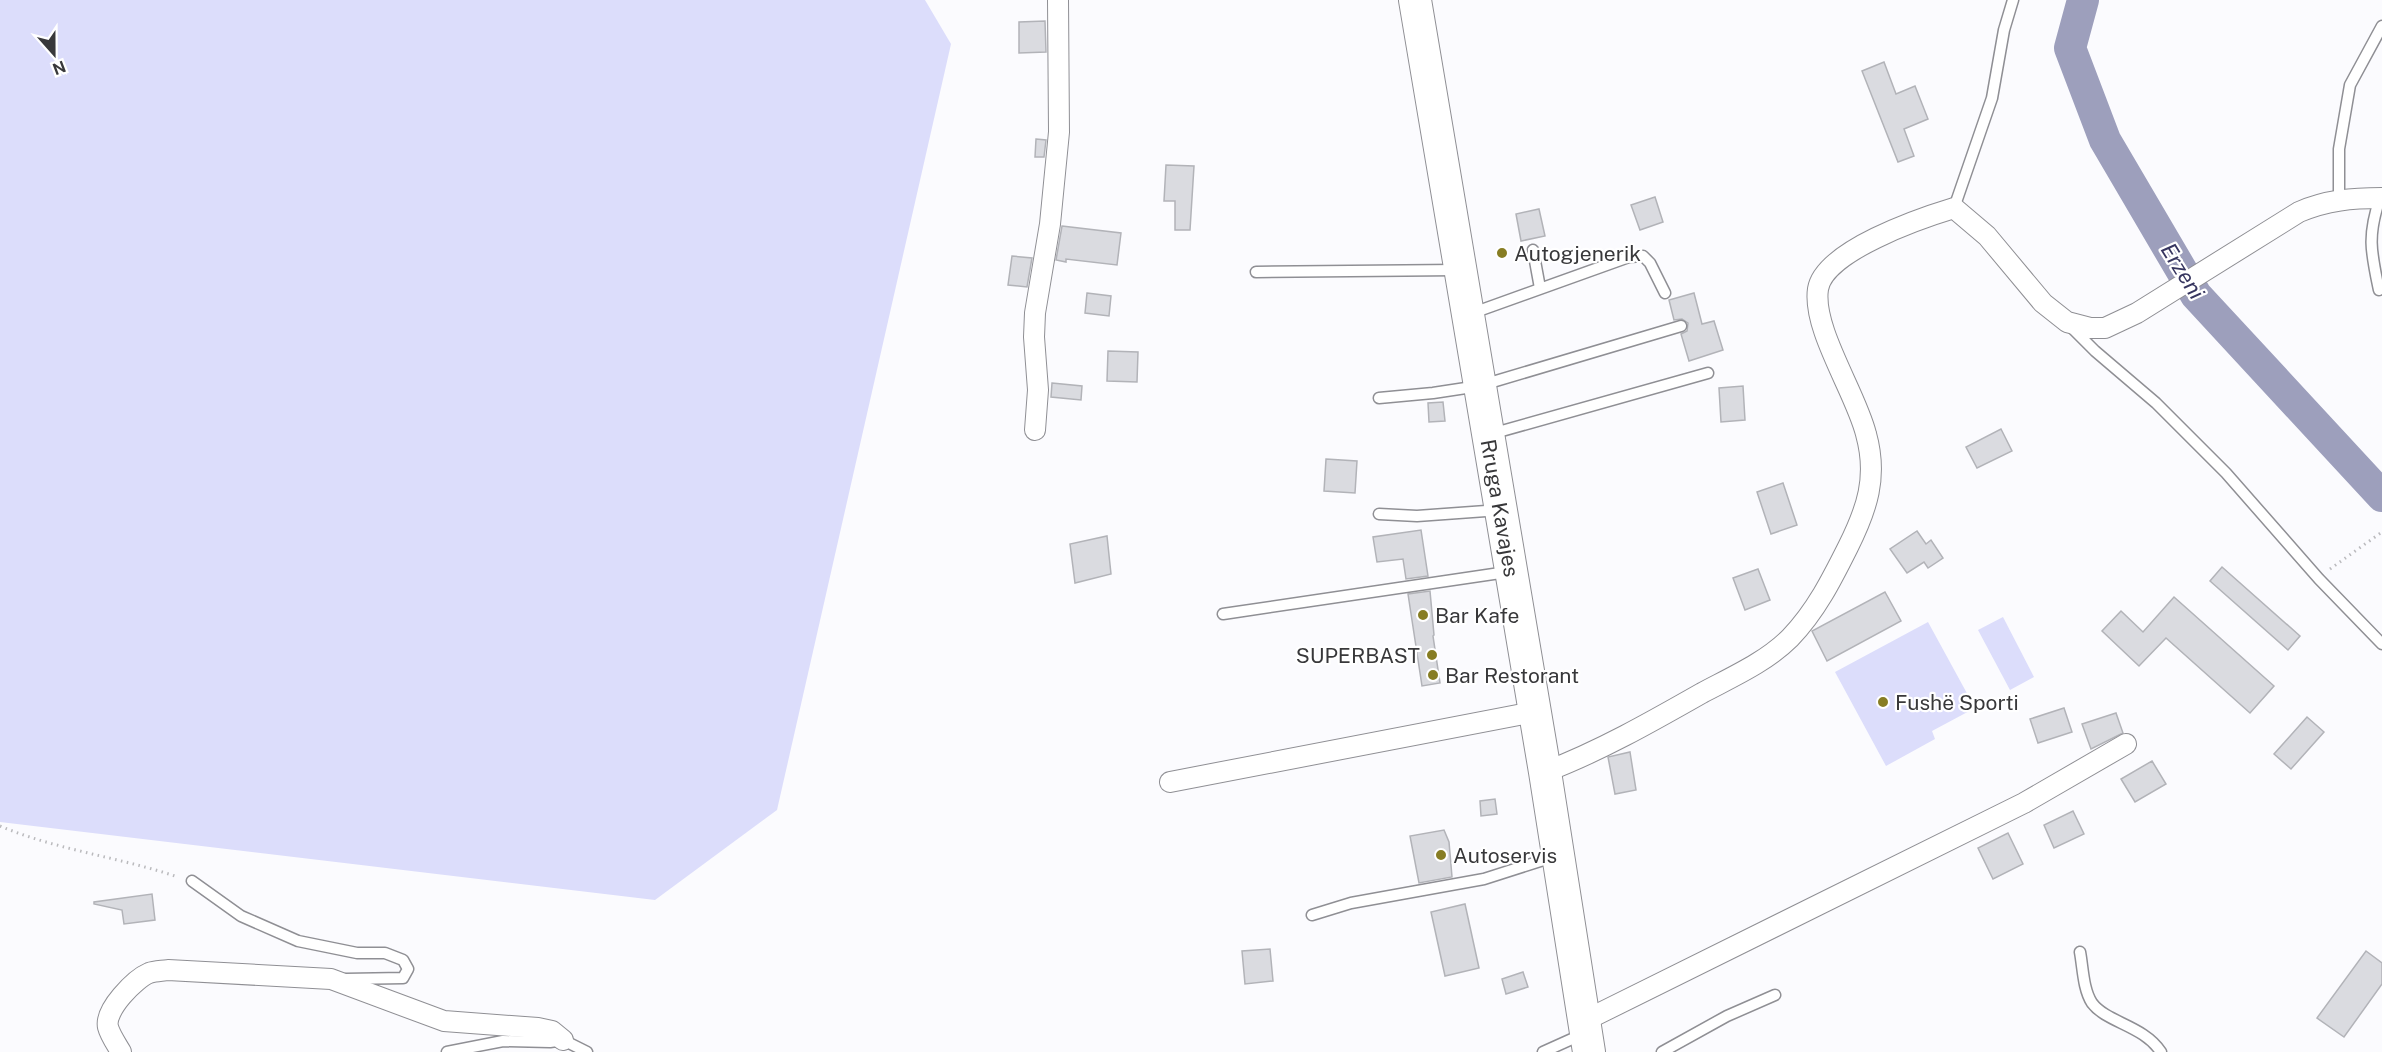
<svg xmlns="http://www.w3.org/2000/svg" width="2382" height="1052" viewBox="0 0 2382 1052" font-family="'Public Sans',sans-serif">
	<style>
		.green { fill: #dcddfb }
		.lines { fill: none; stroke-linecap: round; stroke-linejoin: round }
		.river { stroke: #9d9fbc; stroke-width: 32 }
		.building { fill: #dadbe0; stroke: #b2b3b8; stroke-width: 1.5 }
		.lane-casing { stroke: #8f8f94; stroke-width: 13 }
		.street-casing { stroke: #8f8f94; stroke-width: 22 }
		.primary-casing { stroke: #8f8f94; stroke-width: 34 }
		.path { stroke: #bababd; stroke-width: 3; stroke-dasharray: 1.5 4.5; stroke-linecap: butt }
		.lane { stroke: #fff; stroke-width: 10 }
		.street { stroke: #fff; stroke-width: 20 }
		.primary { stroke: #fff; stroke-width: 32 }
		.poi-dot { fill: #877d23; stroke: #fff; stroke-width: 2 }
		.labels { text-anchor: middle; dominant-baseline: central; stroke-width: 4.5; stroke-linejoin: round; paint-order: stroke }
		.poi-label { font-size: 21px; fill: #38383a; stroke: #fff; text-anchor: start }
		.street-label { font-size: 21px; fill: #38383a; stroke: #fff }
		.water-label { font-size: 22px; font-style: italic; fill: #36355f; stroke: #fff }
	</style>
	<rect width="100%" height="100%" fill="#fbfbfe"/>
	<g class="green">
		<path d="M0 0H925L951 44 777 810 655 900 0 822Z"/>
		<path d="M2003 617 2034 677 2010 690 1978 630Z"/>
		<path d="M1928 622 1975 708 1932 731 1935 739 1886 766 1835 672Z"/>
	</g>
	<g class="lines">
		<path class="river" d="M2083 0 2070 48 2105 140 2196 295 2382 496"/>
	</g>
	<g class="building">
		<path d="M1045 21 1046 52 1019 53V22Z"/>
		<path d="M1884 62 1896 94 1915 86 1928 119 1904 129 1914 156 1898 162 1862 71Z"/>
		<path d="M1036 139 1046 140 1044 157H1035Z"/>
		<path d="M1166 165 1194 166 1190 230H1175V201H1164Z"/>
		<path d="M1655 197 1663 222 1640 230 1631 205Z"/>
		<path d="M1539 209 1545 236 1521 241 1516 214Z"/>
		<path d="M1062 226 1121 233 1117 265 1066 259V262L1056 260Z"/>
		<path d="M1012 256 1032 258 1027 287 1008 285Z"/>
		<path d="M1087 293 1111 296 1109 316 1085 313Z"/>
		<path d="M1694 293 1702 324 1714 321 1723 350 1689 361 1681 334 1687 331 1688 323 1682 319 1674 320 1669 300Z"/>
		<path d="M1108 351 1138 352 1137 382 1107 381Z"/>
		<path d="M1052 383 1082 386 1081 400 1051 397Z"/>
		<path d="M1743 386 1745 420 1721 422 1719 388Z"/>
		<path d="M1443 402 1445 421 1429 422 1428 403Z"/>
		<path d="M2001 429 2012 451 1977 468 1966 447Z"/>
		<path d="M1326 459 1357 461 1355 493 1324 491Z"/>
		<path d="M1783 483 1797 525 1771 534 1757 492Z"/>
		<path d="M1421 530 1428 576 1406 579 1403 559 1377 562 1373 537Z"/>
		<path d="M1917 531 1926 544 1931 540 1943 558 1928 568 1924 562 1907 573 1890 549Z"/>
		<path d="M1107 536 1111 574 1075 583 1070 544Z"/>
		<path d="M2222 567 2300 636 2288 650 2210 581Z"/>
		<path d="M1758 569 1770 600 1745 610 1733 578Z"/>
		<path d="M1430 591 1434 635 1433 636 1440 683 1422 686 1408 594Z"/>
		<path d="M1885 592 1901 621 1827 661 1812 631Z"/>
		<path d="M2174 597 2274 686 2250 713 2166 638 2139 666 2102 631 2121 611 2143 632Z"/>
		<path d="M2064 708 2072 732 2038 743 2030 719Z"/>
		<path d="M2116 713 2123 733 2091 749 2082 724Z"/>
		<path d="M2307 717 2324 732 2291 769 2274 754Z"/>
		<path d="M1630 752 1636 790 1615 794 1608 757Z"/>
		<path d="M2152 761 2166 784 2135 802 2121 779Z"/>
		<path d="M1495 799 1497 814 1481 816 1480 801Z"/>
		<path d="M2073 811 2084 834 2054 848 2044 825Z"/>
		<path d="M1444 830 1449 842 1452 877 1419 883 1410 836Z"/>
		<path d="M2008 833 2023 864 1993 879 1978 848Z"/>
		<path d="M152 894 155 920 124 924 122 910 94 904V902Z"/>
		<path d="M1465 904 1479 968 1445 976 1431 912Z"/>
		<path d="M1270 949 1273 981 1245 984 1242 951Z"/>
		<path d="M2366 951 2382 963V984L2344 1037 2317 1018Z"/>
		<path d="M1523 972 1528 987 1506 994 1502 979Z"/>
	</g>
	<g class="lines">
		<defs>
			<g id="lane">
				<path d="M2339 199V149L2350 85 2382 26"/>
				<path d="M1954 208 1992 98 2004 30 2013 0"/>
				<path d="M1533 250 1540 288"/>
				<path d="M1256 272 1458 270"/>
				<path d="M2379 290C2371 252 2367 236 2380 198"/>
				<path d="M1470 314 1629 257 1643 256 1650 263 1665 293"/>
				<path d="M2071 327 2095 351 2156 403 2226 473 2319 579 2382 644"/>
				<path d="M1379 398 1433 393 1479 386 1681 326"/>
				<path d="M1491 434 1708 373"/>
				<path d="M1379 514 1417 516 1500 510"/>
				<path d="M1223 614 1507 572"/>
				<path d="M192 881 241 916 298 941 357 953H385L403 960 408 969 403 978 346 979"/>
				<path d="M1312 915 1351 903 1484 879 1556 856"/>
				<path d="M2080 952C2083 968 2083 989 2092 1003 2107 1023 2143 1025 2161 1052"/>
				<path d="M447 1052 503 1041 550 1042 563 1040 587 1052"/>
				<path d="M1543 1052 1583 1034"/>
				<path d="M1662 1052 1727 1016 1775 995"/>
			</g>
			<g id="street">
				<path d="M1035 430 1038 390 1034 337 1035 313 1050 224 1059 132 1058 0"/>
				<path d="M1545 772C1600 751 1651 722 1702 693 1732 677 1766 662 1790 638 1816 611 1832 579 1848 547 1867 509 1878 477 1866 434 1856 393 1812 329 1818 289 1824 251 1921 218 1954 208L1987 236 2043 303 2067 322 2090 328H2105L2137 313 2299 212C2327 200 2352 198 2382 198"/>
				<path d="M1170 782 1534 712"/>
				<path d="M1584 1021 2024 803 2126 744"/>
				<path d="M121 1052C117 1045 110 1035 108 1027 104 1010 135 979 149 973 155 971 162 971 168 970L331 979 444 1021 538 1028 552 1031 563 1040"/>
			</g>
			<path id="primary" d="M1415 0 1545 772 1589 1052"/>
		</defs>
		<use href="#lane" class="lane-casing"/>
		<use href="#street" class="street-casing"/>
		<use href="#primary" class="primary-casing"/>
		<g class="path">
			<path d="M2330 569 2382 532"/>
			<path d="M0 826C57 850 119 857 178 877"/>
		</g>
		<use href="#lane" class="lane"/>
		<use href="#street" class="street"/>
		<use href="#primary" class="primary"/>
	</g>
	<g class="poi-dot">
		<circle cx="1502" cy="253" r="6"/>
		<circle cx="1423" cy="615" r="6"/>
		<circle cx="1432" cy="655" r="6"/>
		<circle cx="1433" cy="675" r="6"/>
		<circle cx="1883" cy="702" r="6"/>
		<circle cx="1441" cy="855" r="6"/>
	</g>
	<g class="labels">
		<g class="poi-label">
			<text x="1514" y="253">Autogjenerik</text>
			<text x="1435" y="615">Bar Kafe</text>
			<text x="1420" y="655" text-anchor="end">SUPERBAST</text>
			<text x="1445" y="675">Bar Restorant</text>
			<text x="1895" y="702">Fushë Sporti</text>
			<text x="1453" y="855">Autoservis</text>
		</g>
		<g class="street-label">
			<text transform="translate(1500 508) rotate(80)">Rruga Kavajes</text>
		</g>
		<g class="water-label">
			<text transform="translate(2183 271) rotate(58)">Erzeni</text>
		</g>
	</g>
	<g transform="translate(54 54) rotate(159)" stroke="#ffffff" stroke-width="4.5" paint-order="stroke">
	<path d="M0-4.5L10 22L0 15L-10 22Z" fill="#38383a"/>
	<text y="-9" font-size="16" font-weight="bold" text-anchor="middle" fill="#38383a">N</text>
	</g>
</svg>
